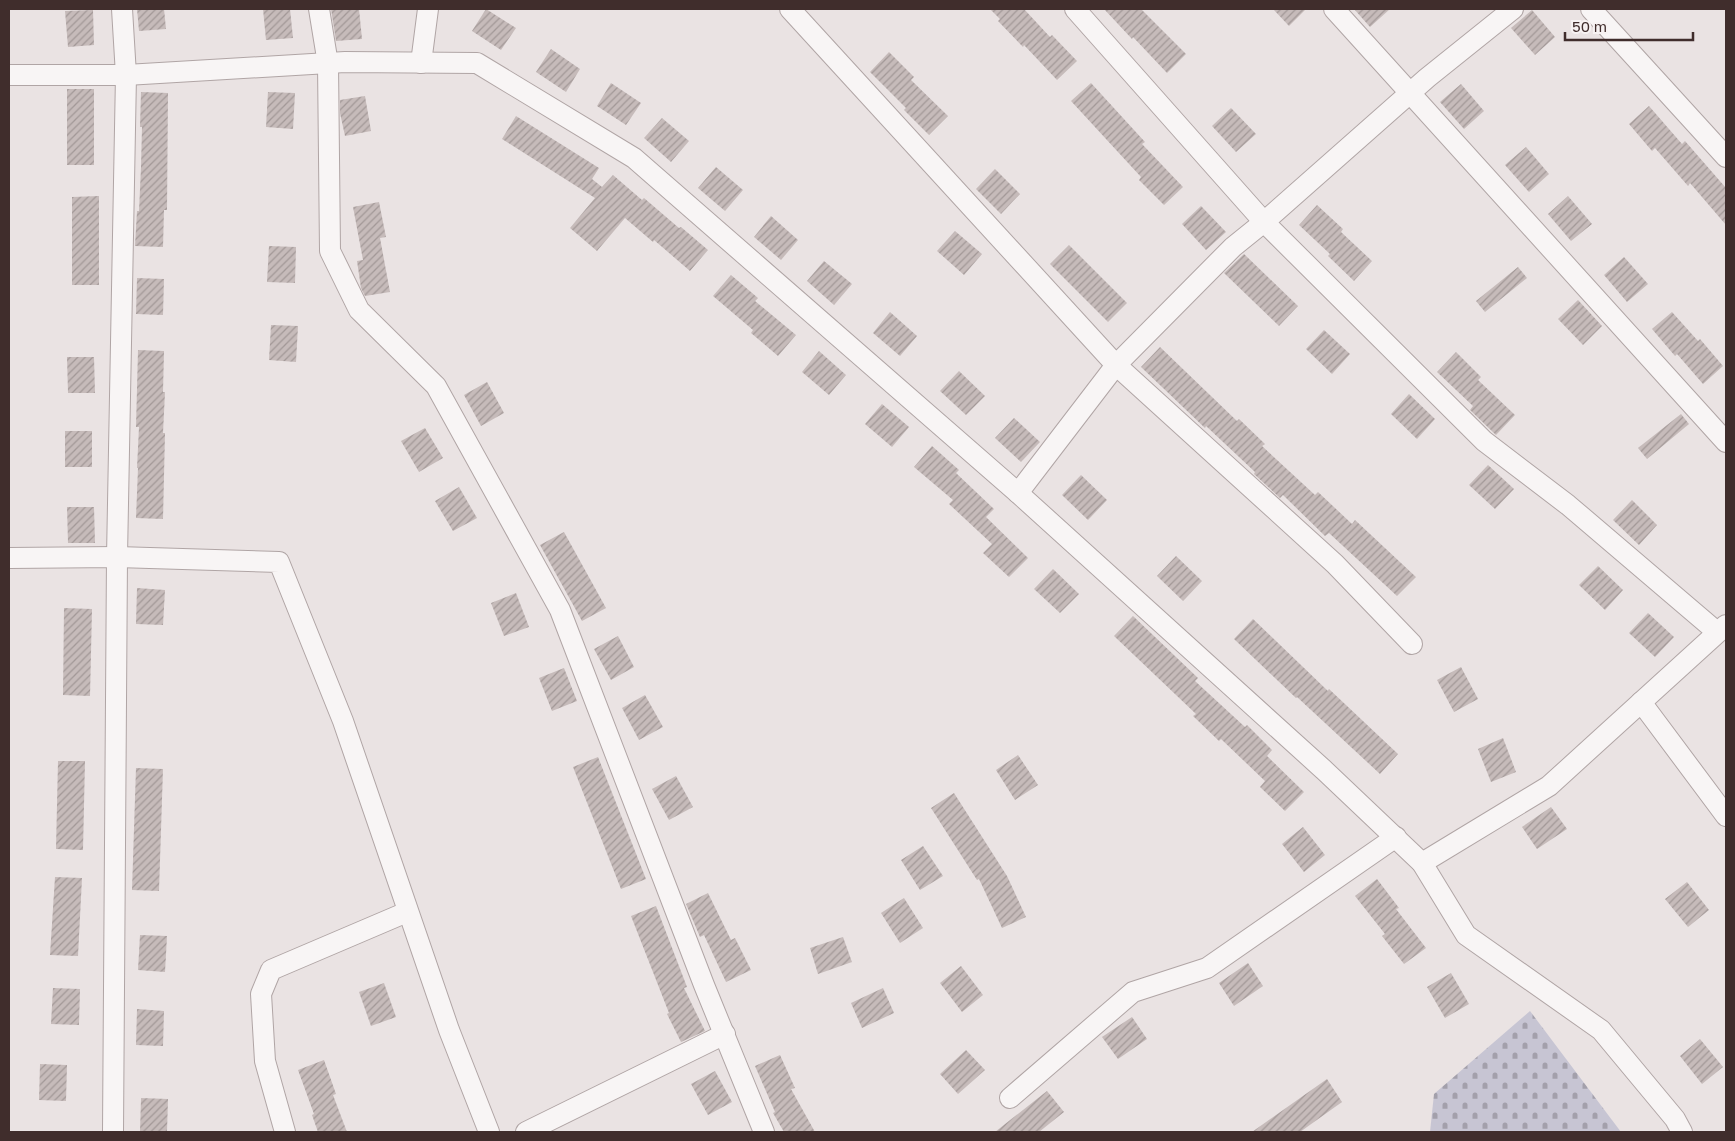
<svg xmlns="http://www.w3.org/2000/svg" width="1735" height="1141" viewBox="0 0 1735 1141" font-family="'Golos Text',sans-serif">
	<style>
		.cemetery { fill: url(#cemetery-stones) }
		.building { fill: url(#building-hatch) }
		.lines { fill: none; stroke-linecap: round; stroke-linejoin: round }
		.minor-casing { stroke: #b0a5a5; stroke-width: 22 }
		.minor { stroke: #f8f5f5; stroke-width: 20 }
	</style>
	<defs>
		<pattern id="cemetery-stones" width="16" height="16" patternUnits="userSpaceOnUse" patternTransform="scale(1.25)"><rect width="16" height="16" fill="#c7c5d3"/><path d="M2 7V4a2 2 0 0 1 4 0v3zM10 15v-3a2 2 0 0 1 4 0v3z" fill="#a3a0ab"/></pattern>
		<pattern id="building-hatch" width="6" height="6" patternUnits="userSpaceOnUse" patternTransform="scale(1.25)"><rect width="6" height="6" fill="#c6bbba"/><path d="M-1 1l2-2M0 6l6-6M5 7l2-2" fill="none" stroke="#a29897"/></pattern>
	</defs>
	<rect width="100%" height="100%" fill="#eae3e3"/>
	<path class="cemetery" d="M1530 1011 1621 1132H1430L1434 1094Z"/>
	<g class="building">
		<path d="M137 9H164L166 29 139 31Z"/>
		<path d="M263 9H290L293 38 266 40Z"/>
		<path d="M331 9H359L362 39 336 41Z"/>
		<path d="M486 9 516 28 501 50 472 31Z"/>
		<path d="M990 9H1024L1050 37 1052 35 1077 61 1057 80 1024 45 1023 47 998 21 1000 19Z"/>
		<path d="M1104 9H1141L1186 54 1167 73 1133 37 1132 39Z"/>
		<path d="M1273 9H1306L1289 26Z"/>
		<path d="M1354 9H1390L1370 27Z"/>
		<path d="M93 10 94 45 68 47 65 11Z"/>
		<path d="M1532 10 1555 37 1535 55 1511 28Z"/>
		<path d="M551 49 580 69 566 92 536 72Z"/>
		<path d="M889 52 914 77 911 80 948 116 929 135 904 110 906 108 870 72Z"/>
		<path d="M611 83 641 103 626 125 597 106Z"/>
		<path d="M1091 83 1145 142 1142 144 1183 187 1164 205 1139 180 1141 177 1071 101Z"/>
		<path d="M1461 84 1484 111 1464 129 1440 102Z"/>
		<rect x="67" y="89" width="27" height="76"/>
		<path d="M141 92 168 93 167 210H164L163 247 135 246 137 211H139L141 167 142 127H140Z"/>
		<path d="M268 92 295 93 293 129 266 127Z"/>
		<path d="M365 96 371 131 345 136 340 113V100Z"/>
		<path d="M1649 106 1682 144 1685 141 1726 188V225L1690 183 1688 186 1655 148 1652 151 1629 124Z"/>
		<path d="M1231 108 1256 134 1236 152 1212 126Z"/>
		<path d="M516 116 599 168 592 179 602 187 613 175 642 200 644 198 679 228 681 227 708 250 690 271 654 240 653 242 625 218 597 251 570 228 595 198 502 139Z"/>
		<path d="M662 118 689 141 671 162 644 138Z"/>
		<path d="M1526 147 1549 174 1529 192 1505 165Z"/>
		<path d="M716 167 743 190 725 211 698 188Z"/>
		<path d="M995 169 1020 194 1001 214 976 189Z"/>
		<path d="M99 196V285H72V197Z"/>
		<path d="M1568 196 1592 224 1571 241 1548 214Z"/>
		<path d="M379 202 386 237 380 238 390 292 365 296 361 288 357 261 363 260 353 207Z"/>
		<path d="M1317 205 1343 229 1341 232 1372 261 1354 281 1328 256 1330 254 1299 225Z"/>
		<path d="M1201 206 1226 232 1206 250 1182 224Z"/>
		<path d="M771 216 798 240 781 260 754 237Z"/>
		<path d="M955 231 982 254 964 275 937 251Z"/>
		<path d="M1069 245 1127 303 1108 322 1050 264Z"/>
		<path d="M269 246 296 247 295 283 267 282Z"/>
		<path d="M1244 254 1298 306 1279 326 1224 273Z"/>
		<path d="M1624 257 1648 284 1627 302 1604 275Z"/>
		<path d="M824 261 852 284 834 305 807 281Z"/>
		<path d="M1518 267 1527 278 1485 312 1476 301Z"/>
		<path d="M731 275 758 298 755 301 796 335 778 356 751 333 753 330 713 296Z"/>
		<path d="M137 278 164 279 163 315 136 314Z"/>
		<path d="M1578 300 1602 326 1583 345 1558 319Z"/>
		<path d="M890 312 917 336 900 356 873 333Z"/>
		<path d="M1672 312 1698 341 1700 339 1723 366 1703 384 1677 354 1675 356 1652 329Z"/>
		<path d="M271 325 298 326 296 362 269 360Z"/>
		<path d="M1324 330 1350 354 1332 374 1306 349Z"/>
		<path d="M1160 347 1237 421 1239 419 1265 444 1262 446 1315 495 1318 492 1352 524 1355 520 1416 577 1397 596 1329 533 1325 536 1283 495 1280 498 1254 474 1255 472 1206 426 1205 428 1141 367Z"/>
		<path d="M138 350 164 351 163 392H165L163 433H165L163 519 136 518 138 468H137L139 427H136Z"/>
		<path d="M819 351 846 375 829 395 802 372Z"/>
		<path d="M1456 352 1481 377 1478 380 1515 415 1496 435 1470 410 1473 406 1437 372Z"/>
		<path d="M67 357H94L95 393H68Z"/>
		<path d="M959 371 985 396 966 415 940 391Z"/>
		<path d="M487 382 504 413 481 426 464 395Z"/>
		<path d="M1409 394 1435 419 1417 439 1391 414Z"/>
		<path d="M882 404 909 427 892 447 865 424Z"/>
		<path d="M1681 414 1689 424 1647 459 1638 448Z"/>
		<path d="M1014 418 1040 442 1021 462 995 438Z"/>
		<path d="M425 428 443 458 419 472 401 441Z"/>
		<rect x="65" y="431" width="27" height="36"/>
		<path d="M932 446 959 470 956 473 994 509 986 517 1028 558 1009 577 983 553 992 544 949 504 953 500 914 467Z"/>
		<path d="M1488 465 1514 489 1495 509 1469 485Z"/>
		<path d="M1081 475 1107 500 1088 520 1062 495Z"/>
		<path d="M459 487 477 518 453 531 435 501Z"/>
		<path d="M1632 500 1657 525 1639 545 1613 520Z"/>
		<path d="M67 507H94L95 543H68Z"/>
		<path d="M564 532 606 608 582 621 540 545Z"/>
		<path d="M1176 556 1202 581 1183 601 1157 576Z"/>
		<path d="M1598 566 1623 590 1605 610 1579 585Z"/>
		<path d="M1053 569 1079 594 1060 613 1034 589Z"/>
		<path d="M137 588 165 590 163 625 136 624Z"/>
		<path d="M516 593 529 627 504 636 491 603Z"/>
		<path d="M64 608 92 609 90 696 63 695Z"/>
		<path d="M1648 613 1674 637 1655 657 1629 633Z"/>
		<path d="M1133 616 1198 678 1195 681 1245 727 1247 725 1272 750 1267 756 1304 792 1285 811 1260 787 1265 781 1221 739 1219 741 1193 716 1196 714 1114 636Z"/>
		<path d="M1253 619 1328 691 1329 689 1398 754 1380 774 1297 697 1296 698 1234 639Z"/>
		<path d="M618 636 634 667 611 680 594 649Z"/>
		<path d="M1461 667 1478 699 1454 712 1437 680Z"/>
		<path d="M564 668 577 701 552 711 539 678Z"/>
		<path d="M645 695 663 727 639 740 622 708Z"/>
		<path d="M1503 738 1516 772 1491 782 1478 749Z"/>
		<path d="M1018 755 1038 785 1015 800 996 770Z"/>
		<path d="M598 757 646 879 621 889 573 767Z"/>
		<path d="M58 761H85L83 850 56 849Z"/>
		<path d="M136 768 163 769 159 891 132 890Z"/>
		<path d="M676 776 693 807 669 820 652 789Z"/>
		<path d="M954 793 1007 876 1026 917 1002 928 979 879 977 880 931 808Z"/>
		<path d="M1551 807 1567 829 1537 849 1522 827Z"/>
		<path d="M1303 827 1325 855 1304 872 1282 844Z"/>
		<path d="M923 846 943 876 920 890 901 860Z"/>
		<path d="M55 877 82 878 78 956 50 955Z"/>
		<path d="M1377 879 1399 908 1396 909 1426 948 1404 964 1382 936 1385 934 1355 896Z"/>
		<path d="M1687 882 1709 910 1688 927 1665 899Z"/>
		<path d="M708 893 731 940 735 938 751 970 726 982 704 935 700 937 686 904Z"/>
		<path d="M904 898 923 928 900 943 881 913Z"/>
		<path d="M656 906 687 987 684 988 705 1031 681 1042 667 1014 669 1013 631 916Z"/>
		<path d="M140 935 167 936 165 972 138 970Z"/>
		<path d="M843 937 852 962 818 974 810 948Z"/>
		<path d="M1248 963 1263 986 1234 1006 1219 983Z"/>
		<path d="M961 966 983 995 962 1012 940 983Z"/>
		<path d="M1451 973 1469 1004 1445 1018 1427 987Z"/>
		<path d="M384 983 396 1017 371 1026 359 992Z"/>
		<path d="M53 988 80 989 79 1025 51 1024Z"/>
		<path d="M883 988 894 1013 862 1028 851 1003Z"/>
		<path d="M137 1009 164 1011 163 1046 136 1045Z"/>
		<path d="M1132 1017 1147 1039 1118 1059 1102 1037Z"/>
		<path d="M1700 1039 1723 1067 1702 1084 1680 1056Z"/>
		<path d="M966 1050 985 1070 958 1094 940 1074Z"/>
		<path d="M780 1055 795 1088 791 1089 815 1132H784L773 1113 775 1112 755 1066Z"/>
		<path d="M324 1060 336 1094 333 1095 347 1132H318L312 1115 314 1114 298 1070Z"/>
		<path d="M40 1064 67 1065 66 1101 39 1100Z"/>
		<path d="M715 1071 732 1102 708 1115 691 1084Z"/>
		<path d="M1327 1079 1342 1102 1300 1132H1252Z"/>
		<path d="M1047 1091 1064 1112 1039 1132H995Z"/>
		<path d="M141 1098 168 1099 167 1132H140Z"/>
	</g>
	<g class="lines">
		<defs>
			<g id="minor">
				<path d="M319 9 328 64 330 251 359 310 436 386 560 610 704 985 764 1132"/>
				<path d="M790 9 1116 365 1335 564 1412 644"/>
				<path d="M1075 9 1264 222 1484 441 1568 505 1717 632"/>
				<path d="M1334 9 1726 442"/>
				<path d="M1591 9 1726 157"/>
				<path d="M421 63 428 9"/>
				<path d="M9 75H126L345 62 477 63 634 158 1018 493 1324 770 1422 863 1466 935 1601 1030 1675 1119 1682 1132"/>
				<path d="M1018 493 1116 365 1233 247 1264 222 1427 78 1513 9"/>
				<path d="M9 558 117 557 279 562 343 721 449 1030 489 1132"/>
				<path d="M1641 702 1726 816"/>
				<path d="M1422 863 1549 786 1726 625"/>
				<path d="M1010 1098 1133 992 1207 968 1396 837"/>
				<path d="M113 1132 117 557 126 75 122 9"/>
				<path d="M285 1132 265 1061 261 994 271 970 407 912"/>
				<path d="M526 1132 725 1034"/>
			</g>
		</defs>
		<use href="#minor" class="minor-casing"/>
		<use href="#minor" class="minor"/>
	</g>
	<rect width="1735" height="1141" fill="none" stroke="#402d2c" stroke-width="20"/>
	<path d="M1565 32v8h128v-8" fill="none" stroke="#402d2c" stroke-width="2.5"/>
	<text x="1572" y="32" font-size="15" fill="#402d2c" stroke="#f7f2f2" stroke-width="4" paint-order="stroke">50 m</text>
</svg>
